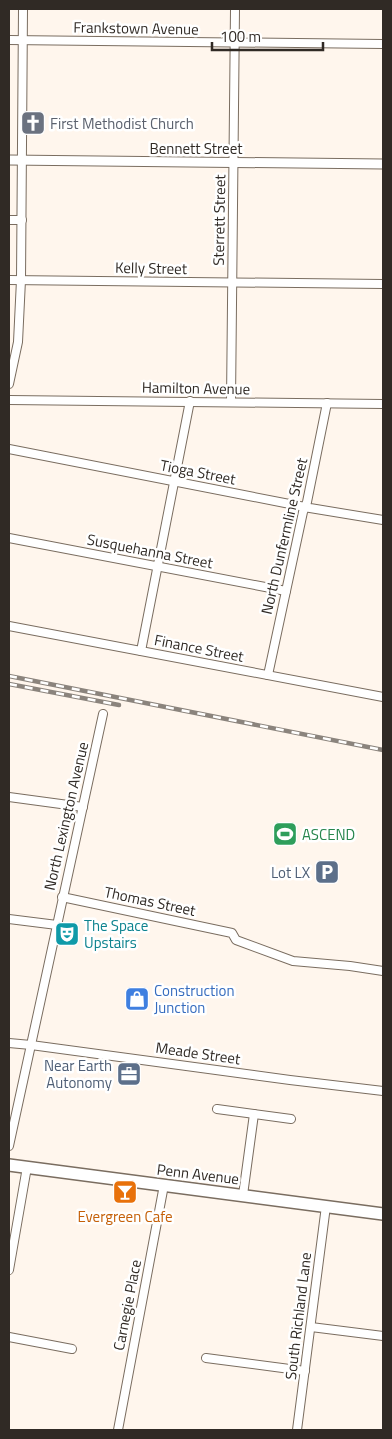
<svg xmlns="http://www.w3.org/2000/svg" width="392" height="1439" viewBox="0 0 392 1439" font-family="'Titillium Web',sans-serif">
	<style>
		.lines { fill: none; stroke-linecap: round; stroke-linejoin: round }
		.minor-casing { stroke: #7a6d60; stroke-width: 10 }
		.major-casing { stroke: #7a6d60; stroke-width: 11 }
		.highway-casing { stroke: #7a6d60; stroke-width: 14 }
		.minor { stroke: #fff; stroke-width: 8 }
		.major { stroke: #fff; stroke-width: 9 }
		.highway { stroke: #fff; stroke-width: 11 }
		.rail-casing { stroke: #8b847d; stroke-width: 4.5 }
		.rail { stroke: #fff; stroke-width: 2.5; stroke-dasharray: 8; stroke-linecap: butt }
		.labels { text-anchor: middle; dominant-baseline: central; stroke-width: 5; stroke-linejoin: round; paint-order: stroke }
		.street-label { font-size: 15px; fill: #302a25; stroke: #fff }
		.worship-label { font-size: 15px; fill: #5b616d; stroke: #fff; text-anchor: start }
		.leisure-label { font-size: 15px; fill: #27864d; stroke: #fff; text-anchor: start }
		.service-label { font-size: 15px; fill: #4e5e75; stroke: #fff; text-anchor: end }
		.culture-label { font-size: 15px; fill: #0d838f; stroke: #fff; text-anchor: start }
		.shop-label { font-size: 15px; fill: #366cbe; stroke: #fff; text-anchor: start }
		.food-label { font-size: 15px; fill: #c56008; stroke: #fff }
	</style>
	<rect width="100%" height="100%" fill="#fff6ed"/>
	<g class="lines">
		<defs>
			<g id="minor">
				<path d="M9 40 383 44"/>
				<path d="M9 220H22"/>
				<path d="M9 280 383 284"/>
				<path d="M9 384 18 342 21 280 23 9"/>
				<path d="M9 400 383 404"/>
				<path d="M231 402 235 9"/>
				<path d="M9 449 310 508 383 520"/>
				<path d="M9 538 286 591"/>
				<path d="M9 626 383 697"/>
				<path d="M141 651 190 401"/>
				<path d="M268 675 303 512 307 502 327 403"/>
				<path d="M9 797 83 807"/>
				<path d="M62 897 232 933 236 940 293 961 350 966 383 971"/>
				<path d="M9 919 57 925"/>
				<path d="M9 1043 31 1045 290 1080 383 1091"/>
				<path d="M217 1109 291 1119"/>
				<path d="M9 1146 103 714"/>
				<path d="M243 1195 254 1114"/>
				<path d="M9 1270 27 1167"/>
				<path d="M311 1327 383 1336"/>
				<path d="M9 1337 72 1349"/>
				<path d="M206 1358 305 1371"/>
				<path d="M118 1430 164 1185"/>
				<path d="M297 1430 326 1206"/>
			</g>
			<path id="major" d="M9 160 383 164"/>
			<path id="highway" d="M9 1165 383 1214"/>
		</defs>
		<use href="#minor" class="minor-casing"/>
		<use href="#major" class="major-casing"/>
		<use href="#highway" class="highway-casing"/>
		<use href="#minor" class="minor"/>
		<use href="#major" class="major"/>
		<use href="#highway" class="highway"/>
		<defs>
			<g id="rail">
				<path d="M9 676 383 750"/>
				<path d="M9 684 119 705"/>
			</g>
		</defs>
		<use href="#rail" class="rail-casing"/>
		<use href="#rail" class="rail"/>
	</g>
	<defs>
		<symbol id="church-square" viewBox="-11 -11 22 22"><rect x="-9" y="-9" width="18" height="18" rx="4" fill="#6b7280" stroke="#fff"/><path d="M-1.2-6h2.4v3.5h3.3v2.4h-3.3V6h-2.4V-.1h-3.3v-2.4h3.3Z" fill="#fff"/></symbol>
		<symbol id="stadium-square" viewBox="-11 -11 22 22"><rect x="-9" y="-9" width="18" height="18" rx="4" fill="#2e9e5b" stroke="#fff"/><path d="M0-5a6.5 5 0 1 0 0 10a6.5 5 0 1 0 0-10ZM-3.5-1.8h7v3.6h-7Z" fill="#fff"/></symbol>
		<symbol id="parking-square" viewBox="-11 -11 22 22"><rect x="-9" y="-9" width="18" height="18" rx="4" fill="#5c6f8a" stroke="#fff"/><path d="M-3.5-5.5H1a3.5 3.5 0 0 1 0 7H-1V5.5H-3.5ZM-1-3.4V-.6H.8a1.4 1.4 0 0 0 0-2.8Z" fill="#fff"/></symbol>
		<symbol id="theatre-square" viewBox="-11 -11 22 22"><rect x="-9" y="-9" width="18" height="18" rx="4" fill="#0f9aa8" stroke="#fff"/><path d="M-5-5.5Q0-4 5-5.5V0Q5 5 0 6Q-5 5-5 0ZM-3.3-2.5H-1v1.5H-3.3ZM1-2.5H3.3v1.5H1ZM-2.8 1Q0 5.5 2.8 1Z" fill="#fff"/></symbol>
		<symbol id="shop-square" viewBox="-11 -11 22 22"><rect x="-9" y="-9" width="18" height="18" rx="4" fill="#3f7fe0" stroke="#fff"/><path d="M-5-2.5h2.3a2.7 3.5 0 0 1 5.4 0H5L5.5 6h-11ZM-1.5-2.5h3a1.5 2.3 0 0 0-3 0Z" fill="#fff"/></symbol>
		<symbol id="office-square" viewBox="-11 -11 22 22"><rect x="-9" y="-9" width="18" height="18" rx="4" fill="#5c6f8a" stroke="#fff"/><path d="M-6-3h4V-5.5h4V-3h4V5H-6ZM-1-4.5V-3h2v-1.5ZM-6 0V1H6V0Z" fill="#fff"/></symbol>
		<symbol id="bar-square" viewBox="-11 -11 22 22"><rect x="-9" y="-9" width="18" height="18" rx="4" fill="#e8710a" stroke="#fff"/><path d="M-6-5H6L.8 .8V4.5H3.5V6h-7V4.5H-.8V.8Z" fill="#fff"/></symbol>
	</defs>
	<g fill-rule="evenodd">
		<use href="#church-square" x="19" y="109" width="28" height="28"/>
		<use href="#stadium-square" x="271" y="820" width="28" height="28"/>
		<use href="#parking-square" x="313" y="858" width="28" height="28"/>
		<use href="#theatre-square" x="53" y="920" width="28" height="28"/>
		<use href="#shop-square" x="123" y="985" width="28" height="28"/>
		<use href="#office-square" x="115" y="1060" width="28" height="28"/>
		<use href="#bar-square" x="111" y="1178" width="28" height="28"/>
	</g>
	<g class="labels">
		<g class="street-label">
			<text transform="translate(136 28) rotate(1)">Frankstown Avenue</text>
			<text x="196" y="148">Bennett Street</text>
			<text transform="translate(219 220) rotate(-89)">Sterrett Street</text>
			<text transform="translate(151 268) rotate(1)">Kelly Street</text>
			<text transform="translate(196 388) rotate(1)">Hamilton Avenue</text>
			<text transform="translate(198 472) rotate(11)">Tioga Street</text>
			<text transform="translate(284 536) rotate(-77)">North Dunfermline Street</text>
			<text transform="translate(150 551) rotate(11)">Susquehanna Street</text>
			<text transform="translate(199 648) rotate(11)">Finance Street</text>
			<text transform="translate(66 816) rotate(-77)">North Lexington Avenue</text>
			<text transform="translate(150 901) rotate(12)">Thomas Street</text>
			<text transform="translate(198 1053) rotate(8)">Meade Street</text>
			<text transform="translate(198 1174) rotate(7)">Penn Avenue</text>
			<text transform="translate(127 1305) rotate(-79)">Carnegie Place</text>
			<text transform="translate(298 1316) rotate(-83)">South Richland Lane</text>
		</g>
		<g class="worship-label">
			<text x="50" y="123">First Methodist Church</text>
		</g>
		<g class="leisure-label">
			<text x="302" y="834">ASCEND</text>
		</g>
		<g class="service-label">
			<text x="310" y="872">Lot LX</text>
			<text x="112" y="1065">Near Earth<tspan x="112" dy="17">Autonomy</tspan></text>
		</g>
		<g class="culture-label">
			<text x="84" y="925">The Space<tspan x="84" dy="17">Upstairs</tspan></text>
		</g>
		<g class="shop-label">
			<text x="154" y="990">Construction<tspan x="154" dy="17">Junction</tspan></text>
		</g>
		<g class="food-label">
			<text x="125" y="1216">Evergreen Cafe</text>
		</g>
	</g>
	<rect width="392" height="1439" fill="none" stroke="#302a25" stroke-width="20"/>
	<path d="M212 42v8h111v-8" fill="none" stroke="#302a25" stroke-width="2.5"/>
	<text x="220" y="42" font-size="15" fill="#302a25" stroke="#ffffff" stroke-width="4" paint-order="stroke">100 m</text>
</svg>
